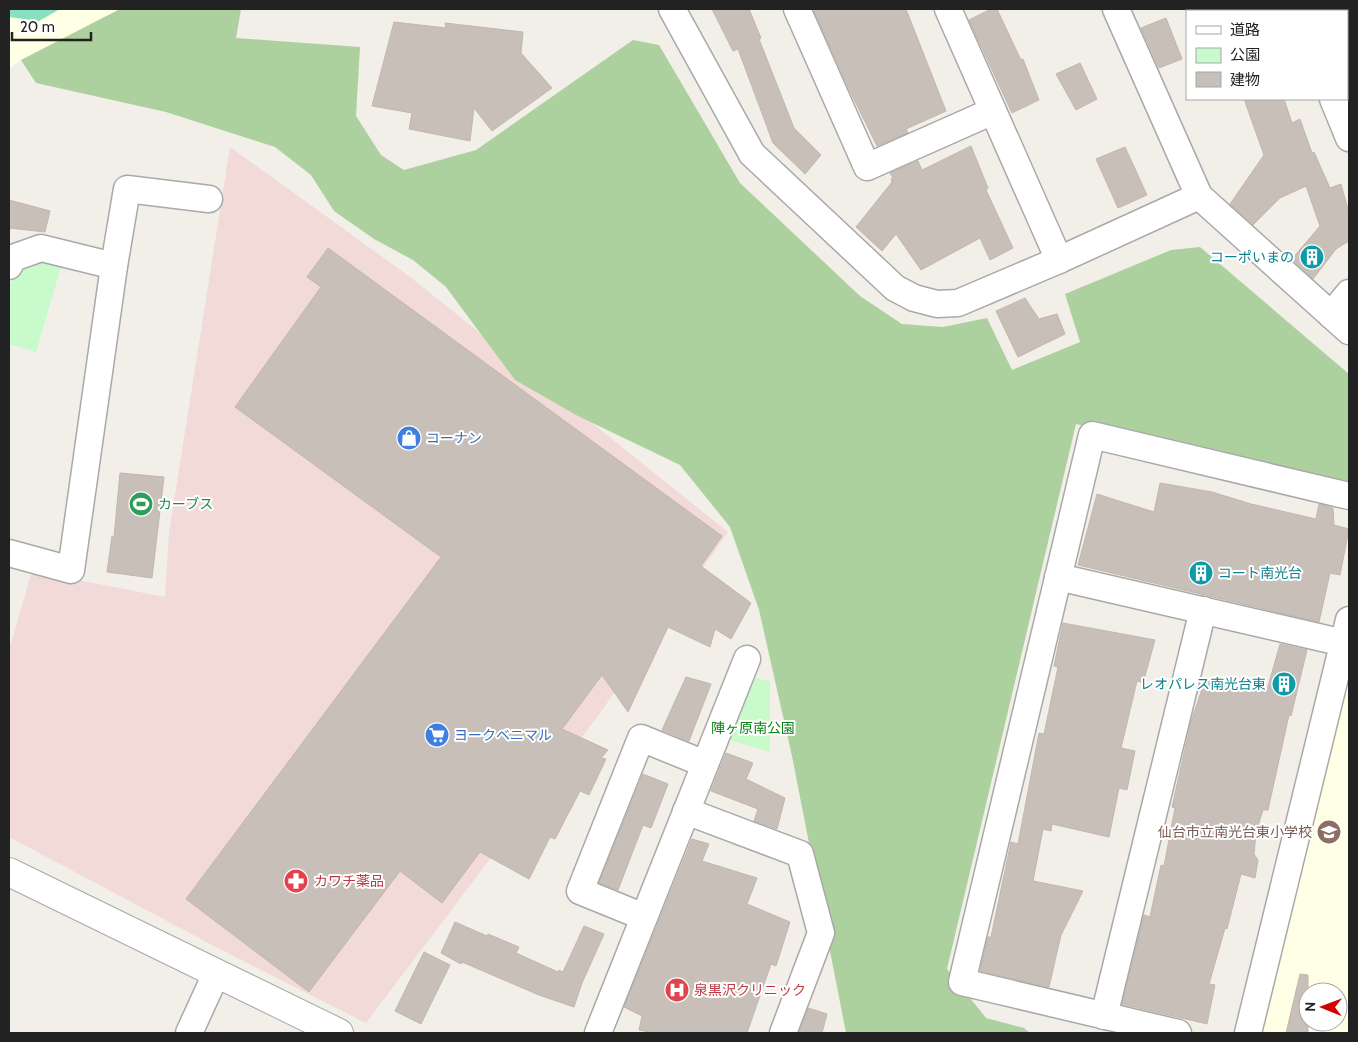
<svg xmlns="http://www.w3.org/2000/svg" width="1358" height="1042" viewBox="0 0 1358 1042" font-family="Cabin,'Noto Sans JP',sans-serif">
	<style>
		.commercial { fill: #f2dad9 }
		.education { fill: #ffffe5; fill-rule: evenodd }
		.forest { fill: #add19e }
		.park { fill: #c8facc }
		.pitch { fill: #88e0be }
		.building { fill: #c7bfb8; stroke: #c4b6ab }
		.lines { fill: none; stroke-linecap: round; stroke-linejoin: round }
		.minor-casing { stroke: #a9a9a9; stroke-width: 29 }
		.tertiary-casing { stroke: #a9a9a9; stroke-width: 30 }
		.minor { stroke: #fff; stroke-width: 26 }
		.tertiary { stroke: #fff; stroke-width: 28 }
		.labels { text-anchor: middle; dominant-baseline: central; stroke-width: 4; stroke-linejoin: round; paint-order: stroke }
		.culture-label { font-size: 14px; fill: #0d838f; stroke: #fff; text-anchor: end }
		.shop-label { font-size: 14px; fill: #366cbe; stroke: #fff; text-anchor: start }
		.leisure-label { font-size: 14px; fill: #27864d; stroke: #fff; text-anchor: start }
		.park-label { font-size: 14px; fill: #0c8416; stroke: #fff }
		.education-label { font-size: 14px; fill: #785e54; stroke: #fff; text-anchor: end }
		.health-label { font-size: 14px; fill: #be3a42; stroke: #fff; text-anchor: start }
	</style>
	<rect width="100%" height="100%" fill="#f2efe9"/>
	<path class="commercial" d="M230 147 409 276 728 532 595 720 366 1023 231 955 9 837V650L32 571 165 597 169 533Z"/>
	<g class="education">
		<path d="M9 9H120L21 60 9 69Z"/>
		<path d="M1349 672V1033H1257ZM1308 992H1338V1022H1308Z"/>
	</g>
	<path class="forest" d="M120 9H241L236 38 360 47 356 116 381 155 404 170 476 150 633 40 659 45 740 183 860 296 902 324 943 327 987 318 1012 370 1080 342 1065 294 1171 250 1200 247 1349 374V487L1076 424 947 969 986 1018 1024 1028 1030 1033H846L792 756 759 610 730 527 680 465 576 415 515 380 446 287 413 260 374 239 334 211 311 175 275 147 166 112 36 83 21 60Z"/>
	<g class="park">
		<path d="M35 260 61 267 36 352 9 344V288L18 267Z"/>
		<path d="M752 677 770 681V752L730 740Z"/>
	</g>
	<path class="pitch" d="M9 9H60L39 21 9 17Z"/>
	<g class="building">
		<path d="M712 9H749L761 38 759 39 794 128 821 155 805 174 773 143 738 49 733 51Z"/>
		<path d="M813 9H906L946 111 906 129 908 133 877 146 849 89Z"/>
		<path d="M991 9H997L1021 60 1023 59 1039 100 1012 113 969 20Z"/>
		<path d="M1166 18 1182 59 1159 68 1141 28Z"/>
		<path d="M394 22 446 28 445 23 523 32 521 53 552 88 492 131 474 108 470 141 409 129 412 113 372 106Z"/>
		<path d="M1080 63 1097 99 1076 110 1056 74Z"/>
		<path d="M1244 99H1284L1292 123 1300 119 1312 153 1314 152 1330 188 1341 184 1349 213V241L1336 249 1313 279 1292 259 1320 226 1306 186 1280 198 1253 225 1230 204 1264 155Z"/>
		<path d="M971 146 988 188 986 190 1013 248 990 260 980 238 921 270 896 234 882 251 856 227 892 182 891 179 893 178 890 173 918 161 922 170Z"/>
		<path d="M1125 147 1147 195 1118 208 1096 159Z"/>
		<path d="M9 200 50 211 45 232 9 228Z"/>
		<path d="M328 248 722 536 701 566 751 603 731 639 715 629 710 647 668 627 628 712 602 675 562 729 608 750 601 758 606 759 589 795 580 791 555 839 550 837 529 879 480 852 442 903 400 871 309 992 186 899 441 557 235 407 321 287 307 277Z"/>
		<path d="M1025 298 1039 319 1057 314 1065 334 1018 357 996 311Z"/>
		<path d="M120 473 164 477 152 578 107 572 112 536 114 537Z"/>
		<path d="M1160 483 1212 492 1251 504 1316 519 1319 504 1333 508 1334 525 1349 529 1340 575 1330 573 1319 622 1078 565 1097 494 1154 512Z"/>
		<path d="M1063 623 1155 640 1143 683 1137 681 1121 748 1135 751 1127 790 1119 788 1109 837 1052 824 1051 831 1043 829 1033 881 1083 891 1061 935 1049 987 980 971 988 937H991L1011 842 1018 844 1039 733 1044 734 1058 667 1054 666Z"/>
		<path d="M1280 644 1307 650 1291 716 1289 715 1268 810H1263L1256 832 1254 854 1258 860 1255 878 1241 874 1227 929 1225 928 1209 984 1215 985 1207 1024 1122 1004 1144 915 1150 917 1161 865 1164 866 1175 808 1172 807 1191 722 1205 680 1267 690Z"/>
		<path d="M686 677 711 684 689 741 662 730Z"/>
		<path d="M726 753 753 763 746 779 785 798 777 829 754 821 758 809 711 791Z"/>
		<path d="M643 774 668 784 651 828 643 825 618 890 599 883Z"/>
		<path d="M692 839 709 844 702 861 757 878 747 904 790 922 776 966 771 964 747 1033H654L639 1030 642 1016 624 1007Z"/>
		<path d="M455 922 487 936 488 934 519 947 516 953 558 972 559 970 563 972 584 926 604 934 582 983 574 1007 539 995 462 962 461 964 441 953Z"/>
		<path d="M424 952 450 965 421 1024 395 1011Z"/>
		<path d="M1300 974 1308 975V1033H1286Z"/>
		<path d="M808 1008 827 1014 822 1033H799Z"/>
	</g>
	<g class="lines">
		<defs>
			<g id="minor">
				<path d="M672 9 752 154 895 288 914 298 937 304 958 303 1059 260 1199 196 1349 331"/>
				<path d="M797 9 867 167 993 111"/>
				<path d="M948 9 1059 260"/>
				<path d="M1116 9 1199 196"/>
				<path d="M1295 9 1296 11"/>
				<path d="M1333 99 1349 138"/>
				<path d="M9 266 13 258 41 248 114 266"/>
				<path d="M1331 315 1349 293"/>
				<path d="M9 553 71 570 114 266 127 189 209 199"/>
				<path d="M1058 577 1344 643"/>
				<path d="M686 811 800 854 821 933 783 1033"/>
				<path d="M644 917 580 891 641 738 705 764"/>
				<path d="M1104 1016 1203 610"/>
				<path d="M189 1033 216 974"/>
				<path d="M598 1033 747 659"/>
				<path d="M1178 1033 962 982 1092 435 1349 496"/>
				<path d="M1248 1033 1349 620"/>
			</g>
			<path id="tertiary" d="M9 872 339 1033"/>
		</defs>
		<use href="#minor" class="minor-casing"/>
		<use href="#tertiary" class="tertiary-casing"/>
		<use href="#minor" class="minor"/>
		<use href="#tertiary" class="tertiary"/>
	</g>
	<defs>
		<symbol id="building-disc" viewBox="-11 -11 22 22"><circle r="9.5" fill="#0f9aa8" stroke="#fff"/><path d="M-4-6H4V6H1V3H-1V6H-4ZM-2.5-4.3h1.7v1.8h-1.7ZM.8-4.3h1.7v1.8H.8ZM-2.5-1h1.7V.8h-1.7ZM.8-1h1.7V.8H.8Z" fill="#fff"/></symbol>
		<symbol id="shop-disc" viewBox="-11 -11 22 22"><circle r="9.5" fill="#3f7fe0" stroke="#fff"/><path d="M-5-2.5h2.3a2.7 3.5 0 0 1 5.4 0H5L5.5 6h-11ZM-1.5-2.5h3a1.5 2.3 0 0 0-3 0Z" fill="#fff"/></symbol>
		<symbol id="stadium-disc" viewBox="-11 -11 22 22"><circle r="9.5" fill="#2e9e5b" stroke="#fff"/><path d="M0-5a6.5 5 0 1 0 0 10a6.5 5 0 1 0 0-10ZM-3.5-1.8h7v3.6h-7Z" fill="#fff"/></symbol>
		<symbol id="supermarket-disc" viewBox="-11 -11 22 22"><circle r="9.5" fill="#3f7fe0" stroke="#fff"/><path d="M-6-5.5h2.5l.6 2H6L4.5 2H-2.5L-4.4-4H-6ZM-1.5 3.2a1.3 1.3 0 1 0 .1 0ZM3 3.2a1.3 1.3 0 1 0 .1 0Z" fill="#fff"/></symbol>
		<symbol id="school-disc" viewBox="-11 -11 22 22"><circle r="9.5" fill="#8d6e63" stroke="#fff"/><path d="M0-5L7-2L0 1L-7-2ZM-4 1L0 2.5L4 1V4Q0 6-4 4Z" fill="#fff"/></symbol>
		<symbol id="pharmacy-disc" viewBox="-11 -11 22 22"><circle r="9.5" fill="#e0444e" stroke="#fff"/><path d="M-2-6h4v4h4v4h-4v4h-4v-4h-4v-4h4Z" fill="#fff"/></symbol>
		<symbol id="hospital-disc" viewBox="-11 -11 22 22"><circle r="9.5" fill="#e0444e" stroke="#fff"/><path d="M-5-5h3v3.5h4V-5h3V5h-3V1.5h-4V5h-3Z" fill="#fff"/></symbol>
	</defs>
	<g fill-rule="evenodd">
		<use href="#building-disc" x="1298" y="243" width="28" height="28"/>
		<use href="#shop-disc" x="395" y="424" width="28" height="28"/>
		<use href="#stadium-disc" x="127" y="490" width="28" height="28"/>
		<use href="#building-disc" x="1187" y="559" width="28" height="28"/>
		<use href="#building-disc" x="1270" y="670" width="28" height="28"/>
		<use href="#supermarket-disc" x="423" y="721" width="28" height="28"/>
		<use href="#school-disc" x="1315" y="818" width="28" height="28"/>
		<use href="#pharmacy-disc" x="282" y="867" width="28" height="28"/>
		<use href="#hospital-disc" x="663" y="976" width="28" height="28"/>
	</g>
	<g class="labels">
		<g class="culture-label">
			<text x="1294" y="257">コーポいまの</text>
			<text x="1218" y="573" text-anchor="start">コート南光台</text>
			<text x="1266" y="684">レオパレス南光台東</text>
		</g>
		<g class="shop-label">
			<text x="426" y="438">コーナン</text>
			<text x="454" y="735">ヨークベニマル</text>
		</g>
		<g class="leisure-label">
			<text x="158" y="504">カーブス</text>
		</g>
		<g class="park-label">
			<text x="753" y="728">陣ヶ原南公園</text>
		</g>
		<g class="education-label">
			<text x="1312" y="832">仙台市立南光台東小学校</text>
		</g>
		<g class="health-label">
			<text x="314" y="881">カワチ薬品</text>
			<text x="694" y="990">泉黒沢クリニック</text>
		</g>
	</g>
	<rect width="1358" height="1042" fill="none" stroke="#222222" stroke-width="20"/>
	<rect x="1186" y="10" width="162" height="90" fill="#ffffff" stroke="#a7a7a7"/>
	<rect x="1196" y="26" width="25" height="8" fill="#ffffff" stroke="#a7a7a7"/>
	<text x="1230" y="35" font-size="15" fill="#222222">道路</text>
	<rect x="1196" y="48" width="25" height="15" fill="#c8facc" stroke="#a7a7a7"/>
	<text x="1230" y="60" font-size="15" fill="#222222">公園</text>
	<rect x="1196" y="72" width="25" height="15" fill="#c7bfb8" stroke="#a7a7a7"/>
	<text x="1230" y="85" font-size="15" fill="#222222">建物</text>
	<g transform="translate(1323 1007) rotate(271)"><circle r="24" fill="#ffffff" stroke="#a7a7a7"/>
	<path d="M0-4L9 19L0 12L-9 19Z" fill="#d40000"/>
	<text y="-8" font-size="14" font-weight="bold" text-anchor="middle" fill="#222222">N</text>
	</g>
	<path d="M12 32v8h79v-8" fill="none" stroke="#222222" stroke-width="2.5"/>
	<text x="20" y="32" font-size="15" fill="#222222" stroke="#ffffff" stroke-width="4" paint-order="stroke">20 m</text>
</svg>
